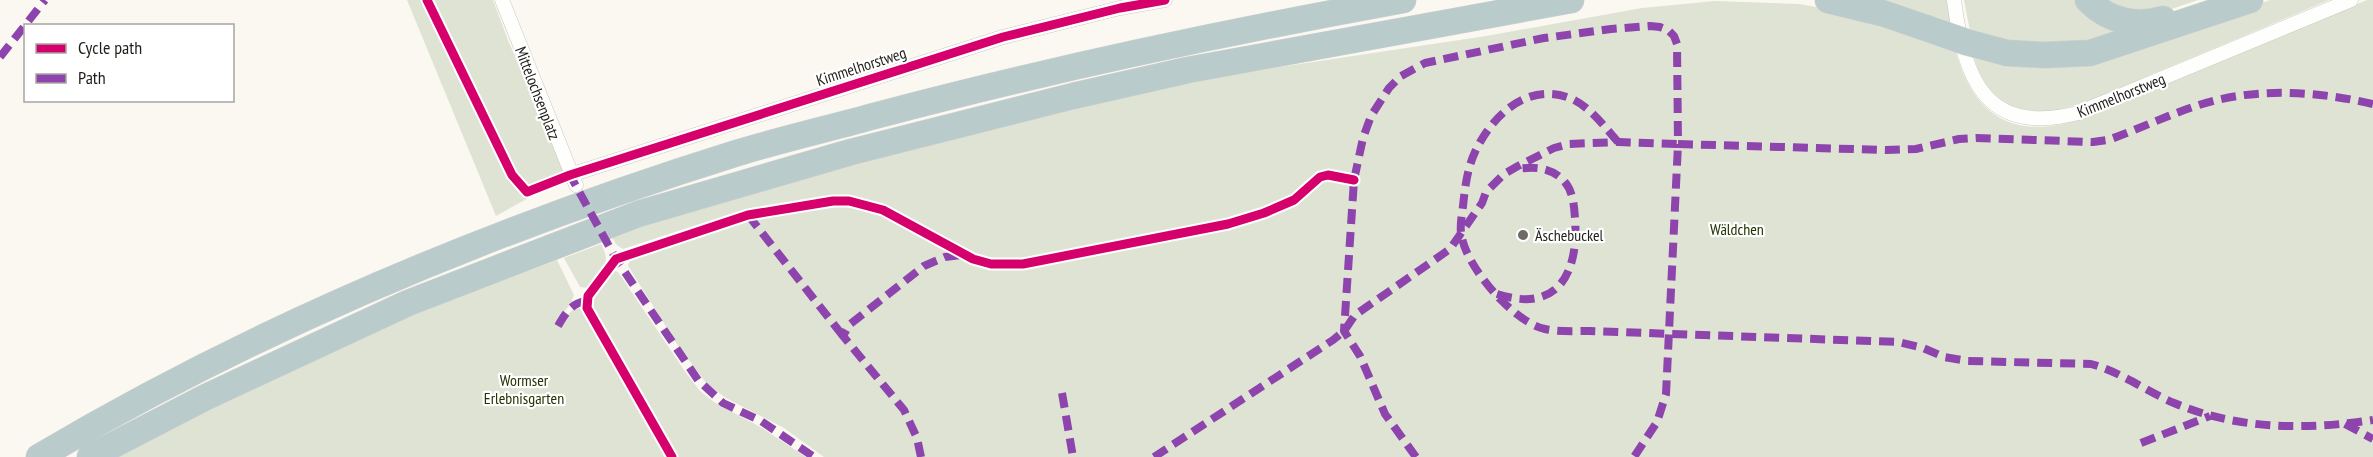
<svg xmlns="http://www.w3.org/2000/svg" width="2373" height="457" viewBox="0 0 2373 457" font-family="'PT Sans Narrow',sans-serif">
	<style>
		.green { fill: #dee3d4 }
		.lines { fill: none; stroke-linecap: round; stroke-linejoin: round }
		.street-casing { stroke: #cac8c2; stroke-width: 15 }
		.highway-casing { stroke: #d5d4d1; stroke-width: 27 }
		.street { stroke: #fefefd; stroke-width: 14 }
		.highway { stroke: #bacbcb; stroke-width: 26 }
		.highway-bridge-casing { stroke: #d5d4d1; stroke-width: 27; stroke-linecap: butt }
		.highway-bridge { stroke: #bacbcb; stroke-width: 26 }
		.quiet { stroke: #8e44ad; stroke-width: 8; stroke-dasharray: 15 8; stroke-linecap: butt }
		.cycleway-casing { stroke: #fff; stroke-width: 13 }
		.cycleway { stroke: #d6006c; stroke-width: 9 }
		.poi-dot { fill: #6d6a65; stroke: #fff; stroke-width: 2 }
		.labels { text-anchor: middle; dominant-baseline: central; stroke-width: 4.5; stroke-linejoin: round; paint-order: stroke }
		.street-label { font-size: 16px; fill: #211e19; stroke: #fff }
		.park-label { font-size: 16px; fill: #213300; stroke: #fff }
		.poi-label { font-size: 16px; fill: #211e19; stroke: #fff; text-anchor: start }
	</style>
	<rect width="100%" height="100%" fill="#fbf8f1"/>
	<g class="green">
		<path d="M407 0H493L509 43 570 175 496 216Z"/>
		<path d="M1869 0H1947L1951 24Z"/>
		<path d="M1964 0H2079L2132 29C2115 34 2098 40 2081 42 2044 49 2005 41 1970 31Z"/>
		<path d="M2098 0H2198L2160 13 2143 16Z"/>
		<path d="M2270 0H2329C2274 23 2219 46 2164 69 2131 82 2065 117 2030 112 1998 106 1981 83 1973 54L2134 49Z"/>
		<path d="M2367 0H2373V457H824L784 428 726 398 706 383 677 344 628 266 630 259 747 219 743 210 623 249 617 245 611 236 767 186 1086 105 1234 74 1486 36 1642 8 1715 1 1799 4 1841 11 1955 49C1974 122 2020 142 2090 116Z"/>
		<path d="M601 244C613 266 601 271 587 288L580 287 564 258Z"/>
		<path d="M557 260 574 295 571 303 555 324 561 327C567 316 574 300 587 313L668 457H117L197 414 403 317Z"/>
		<path d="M613 270 618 272 686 373 700 391 714 402 762 428 806 457H675L594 310 592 295 607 275Z"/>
	</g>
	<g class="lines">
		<defs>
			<g id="street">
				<path d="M502 0 576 185"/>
				<path d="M1954 0C1964 78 1985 137 2078 113L2351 0"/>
				<path d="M570 175 1003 37 1120 8 1165 0"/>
			</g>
			<g id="highway">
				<path d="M1828 0 1882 13 1926 28"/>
				<path d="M2088 0C2108 21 2136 27 2163 19"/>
				<path d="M2007 53 2044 55 2090 53 2250 0"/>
				<path d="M39 457C258 327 494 229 737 153 783 139 831 128 878 115 1051 69 1227 32 1403 0"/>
				<path d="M90 457 206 397 408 303 638 214 851 152 1073 96 1188 70 1571 0"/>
			</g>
		</defs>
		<use href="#street" class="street-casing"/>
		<use href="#highway" class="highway-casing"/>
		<use href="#street" class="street"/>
		<use href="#highway" class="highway"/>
		<defs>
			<path id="highway-bridge" d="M1926 28 1966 42 2007 53"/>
		</defs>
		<use href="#highway-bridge" class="highway-bridge-casing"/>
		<use href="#highway-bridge" class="highway-bridge"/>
		<g class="quiet">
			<path d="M0 57 45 0"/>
			<path d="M1618 142C1604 126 1588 104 1567 97 1526 83 1491 117 1475 152 1467 169 1465 188 1463 206 1462 214 1460 224 1461 233 1464 256 1484 282 1500 299 1512 311 1528 325 1545 329 1559 332 1576 331 1590 331L1898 342 1923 348 1944 357 1968 361 2091 364C2121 372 2146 391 2174 403 2238 430 2306 430 2373 420"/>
			<path d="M567 176 570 175 616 259 698 380 723 403 761 421 814 457"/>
			<path d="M748 215 843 336"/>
			<path d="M1497 294C1558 314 1579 273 1575 218 1574 205 1573 190 1563 180 1549 166 1533 167 1515 169"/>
			<path d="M558 326C565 314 572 302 587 301"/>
			<path d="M1062 393 1073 457"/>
			<path d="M2345 424 2373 439"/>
			<path d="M2141 443 2210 416"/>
			<path d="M921 457 917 438 904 410 843 336 849 325 924 266 945 257 961 255"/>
			<path d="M1154 457 1333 340 1344 331 1355 315 1450 249 1482 203 1486 192 1504 174 1518 166 1554 148 1569 144 1618 142 1678 144 1666 394 1657 422 1634 457"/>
			<path d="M1416 457 1385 414 1360 356 1344 331 1354 180 1363 138 1371 116 1389 88 1401 76 1425 63 1544 38 1611 29 1650 26 1660 27 1668 30 1674 36 1677 44 1678 144 1886 150 1916 149 1959 139 1976 138 2093 142 2108 140C2139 129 2168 115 2199 105 2255 87 2316 91 2373 104"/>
		</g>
		<defs>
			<g id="cycleway">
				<path d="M427 0 512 175 527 192 570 175 1003 37 1120 8 1165 0"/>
				<path d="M672 457 587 308 588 296 616 259 748 215 833 201H849L883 210 973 259 991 264H1023L1228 224 1264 213 1294 200 1320 177 1328 175 1354 180"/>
			</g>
		</defs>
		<use href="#cycleway" class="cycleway-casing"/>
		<use href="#cycleway" class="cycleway"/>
	</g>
	<circle class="poi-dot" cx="1523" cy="235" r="6"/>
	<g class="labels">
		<g class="street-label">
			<text transform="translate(861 66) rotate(-18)">Kimmelhorstweg</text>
			<text transform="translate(538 93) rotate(69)">Mittelochsenplatz</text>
			<text transform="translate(2121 95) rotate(-22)">Kimmelhorstweg</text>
		</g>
		<g class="park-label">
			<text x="1737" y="229">Wäldchen</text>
			<text x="524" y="380">Wormser<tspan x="524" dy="18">Erlebnisgarten</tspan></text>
		</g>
		<g class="poi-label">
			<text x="1535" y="235">Äschebuckel</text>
		</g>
	</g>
	<rect x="24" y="24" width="210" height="78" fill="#ffffff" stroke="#a6a5a3" stroke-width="1.5"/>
	<rect x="36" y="44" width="30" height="9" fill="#d6006c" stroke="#a6a5a3" stroke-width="1.5"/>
	<text x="78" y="54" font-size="18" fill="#211e19">Cycle path</text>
	<rect x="36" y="74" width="30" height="9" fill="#8e44ad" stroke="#a6a5a3" stroke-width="1.5"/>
	<text x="78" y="84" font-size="18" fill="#211e19">Path</text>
</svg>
